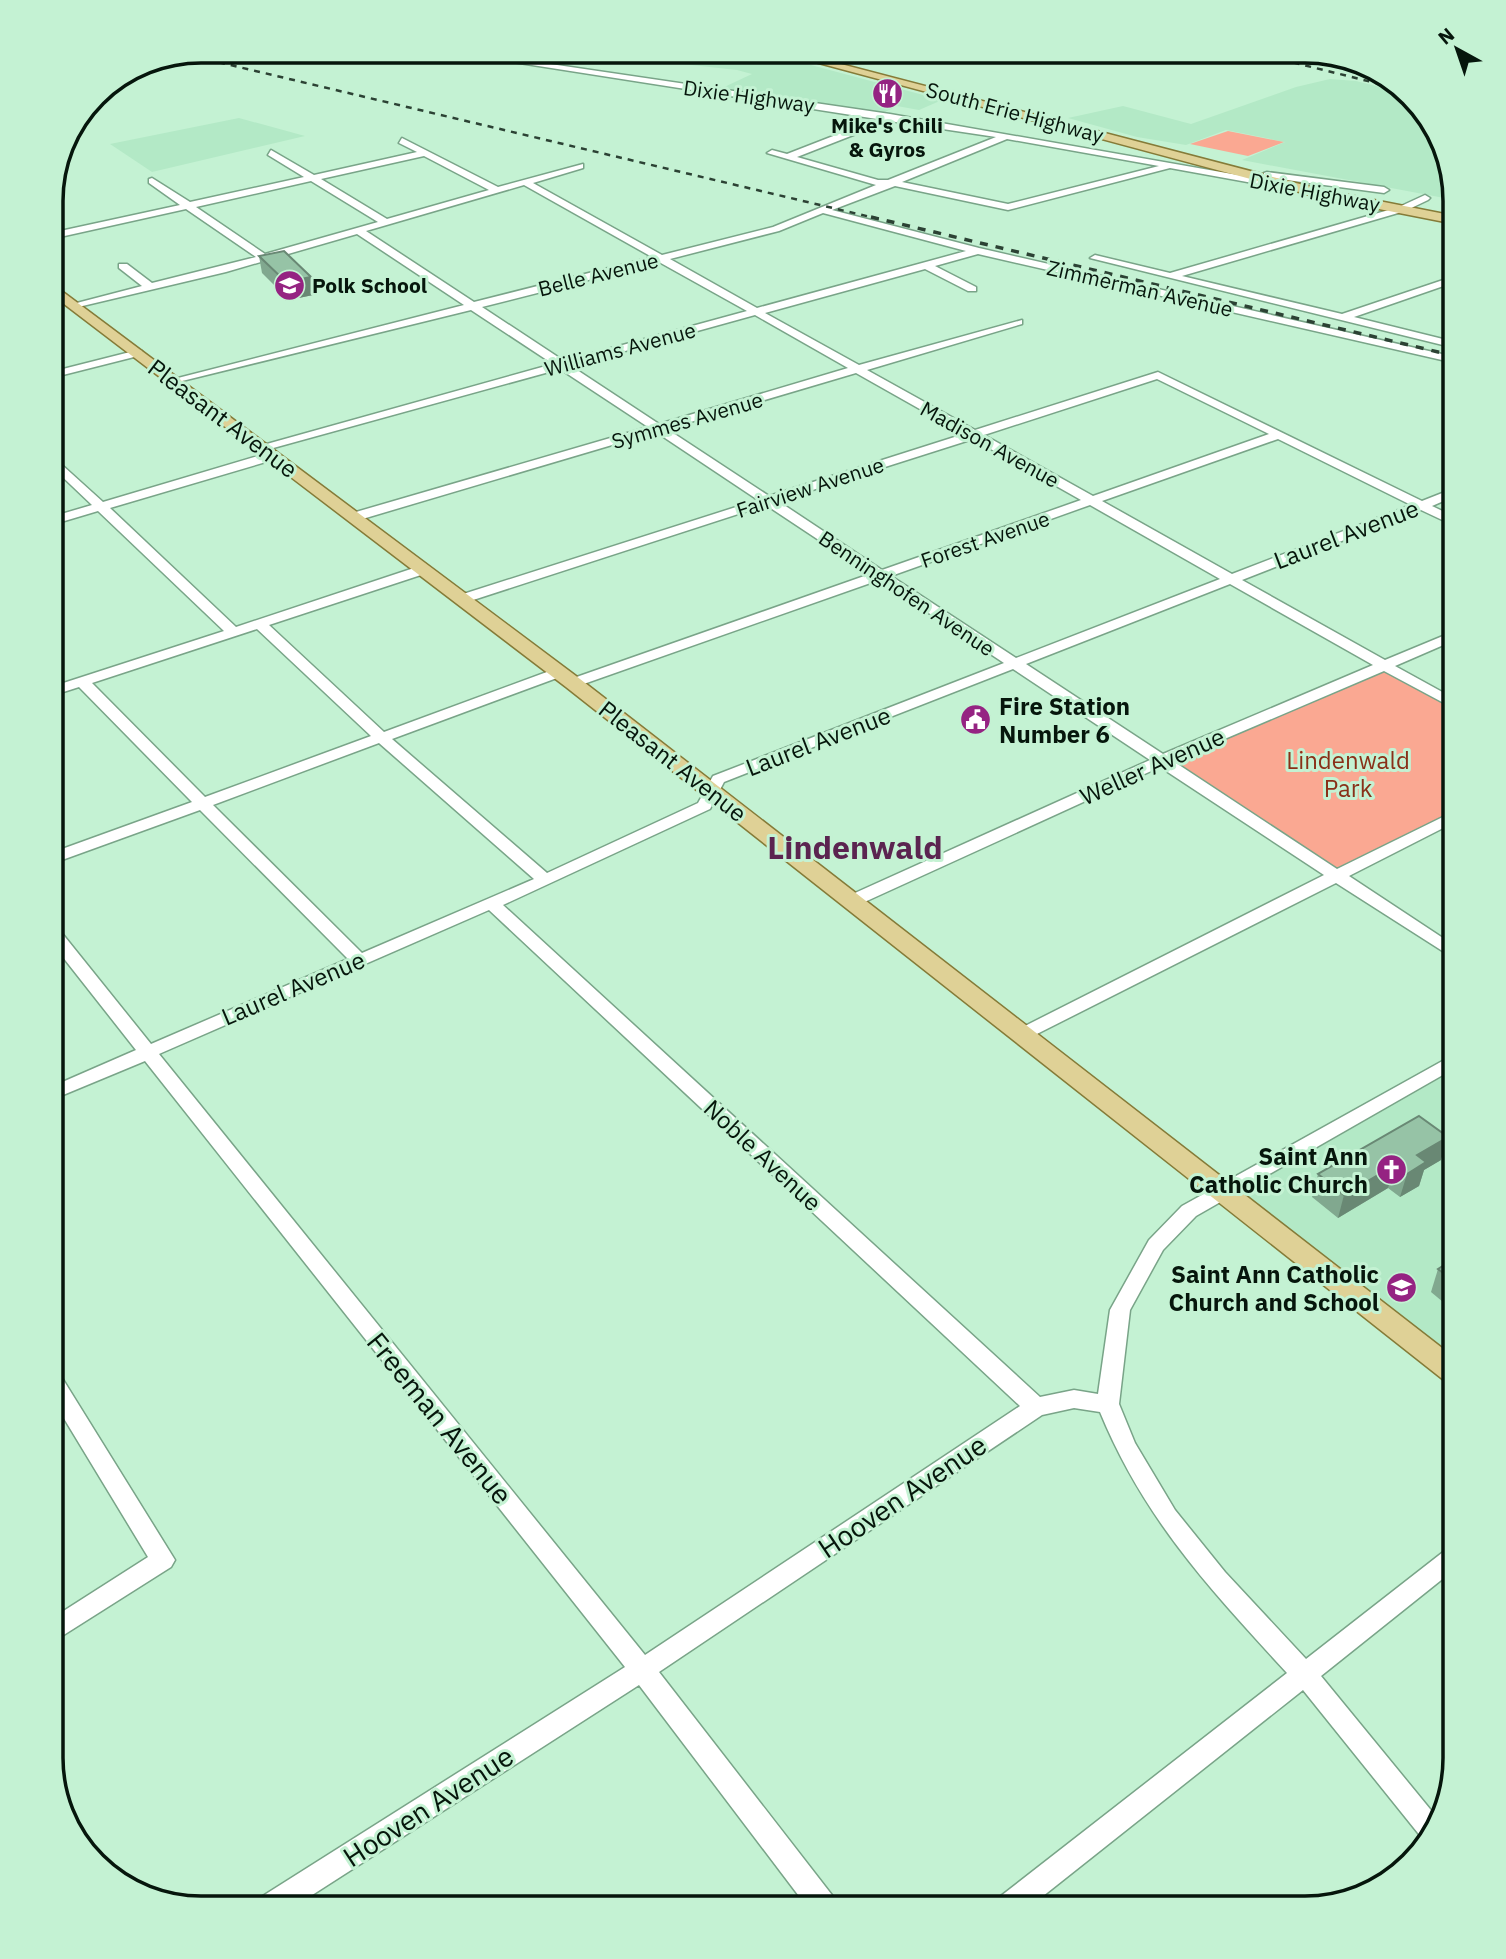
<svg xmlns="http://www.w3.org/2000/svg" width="1506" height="1959" viewBox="0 0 1506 1959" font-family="'IBM Plex Sans',sans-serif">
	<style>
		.built { fill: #b3e9c6 }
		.green { fill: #faa892 }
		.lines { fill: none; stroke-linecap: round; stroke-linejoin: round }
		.minor-casing { stroke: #79a488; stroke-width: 3 }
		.major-casing { stroke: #857b38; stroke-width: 3 }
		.minor { fill: #fff; fill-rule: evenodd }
		.major { fill: #dfd196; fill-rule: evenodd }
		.rail-far1 { stroke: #2c4234; stroke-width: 2.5; stroke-dasharray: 6 6; stroke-linecap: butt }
		.rail { stroke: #2c4234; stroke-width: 3.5; stroke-dasharray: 8 8; stroke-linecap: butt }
		.wall { fill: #81a88f }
		.shaded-wall { fill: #698874 }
		.building { fill: #96c3a6; stroke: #698874; stroke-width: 2 }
		.labels { text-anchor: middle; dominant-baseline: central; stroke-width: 6; stroke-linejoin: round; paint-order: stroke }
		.far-street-label { font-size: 21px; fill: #06160c; stroke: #c4f2d3 }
		.far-poi-label { font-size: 21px; font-weight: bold; fill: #06160c; stroke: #c4f2d3 }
		.street-label { font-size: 24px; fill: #06160c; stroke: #c4f2d3 }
		.poi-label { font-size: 24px; font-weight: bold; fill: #06160c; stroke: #c4f2d3; text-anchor: end }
		.park-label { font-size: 24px; fill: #893018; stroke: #c4f2d3 }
		.near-street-label { font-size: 28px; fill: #06160c; stroke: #c4f2d3 }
		.district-label { font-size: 32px; font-weight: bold; fill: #5b2450; stroke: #c4f2d3 }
		.rim { fill: none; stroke: #06160c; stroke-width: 3.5 }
	</style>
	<rect width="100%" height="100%" fill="#c4f2d3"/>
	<g class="built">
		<path d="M619 51 766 53 942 100 919 110 897 106 883 113 720 89 752 74 737 70 664 62Z"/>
		<path d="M1330 79 1356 81 1404 93 1430 118 1455 200 1242 160 1285 142 1226 130 1186 145 1137 137 1068 118 1123 106 1191 124 1296 87Z"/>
		<path d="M239 118 305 136 152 172 110 144Z"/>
		<path d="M1436 1071 1455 1085V1373L1224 1189Z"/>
	</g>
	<g class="green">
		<path d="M1228 131 1284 142 1248 156 1190 144Z"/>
		<path d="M1386 666 1455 705V816L1334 876 1160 761Z"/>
	</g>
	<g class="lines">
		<defs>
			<g id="minor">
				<path d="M443 51H462L890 114 1283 183 1285 185 1280 188 1170 168 1008 210 895 186 832 210 979 248 1455 357V363L978 254 935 266 976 287V291H968L925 269 765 313 859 365 1022 320V324L867 370 975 430 1158 372 1422 501 1455 488V496L1432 506 1455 517V526L1421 510 1242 580 1385 660 1455 631V640L1395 666 1455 699V709L1384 671 1173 761 1337 869 1455 811V822L1349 876 1455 946V959L1336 883 1029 1038H1017L1014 1034 1017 1030 1324 875 1160 767 858 905H846L844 901 846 897 1150 760 1013 669 724 782 710 809 503 905 1040 1397 1074 1390 1098 1394 1110 1310 1149 1240 1182 1206 1455 1054V1068L1196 1216 1163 1250 1130 1310 1119 1404 1135 1443 1175 1510 1225 1572 1306 1659 1447 1549 1455 1546V1569L1321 1676 1439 1820 1435 1833 1426 1843 1303 1690 1028 1908H994L997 1899 1287 1673C1210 1589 1144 1519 1100 1412L1074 1408 1042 1415 659 1672 835 1899 838 1908H808L639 1685 292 1908H255L258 1899 625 1667 145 1061 51 1100V1087L136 1050 51 942V926L57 927 151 1044 348 959 200 810 51 864V853L192 802 79 687 51 696V687L224 631 98 511 51 525V517L92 505 51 466V455L103 502 268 453H276V459L110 508 236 627 417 567H427V573L269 625 384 732 555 669H565V675L392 739 547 873 698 803 713 776 1004 663 879 580 578 686H568V680L870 574 766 505 467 602H457V596L758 500 656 432 359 520H349V514L648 427 560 369 266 450 256 447 553 364 471 310 174 383V379L464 305 357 234 226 272 74 308 69 305 142 286 119 268V264H127L152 283 256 257 186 209 51 239V233L180 205 149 183V179L152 178 190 202 304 177 268 155 271 150 314 175 417 152 399 143 402 138 498 187 583 164V168L533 183 662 255 773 227 876 185 767 153 772 150 787 154 877 119ZM889 121 996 137 888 180H878L797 157ZM1007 139 1159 166 1008 204 902 182ZM424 156 489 190 387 219 321 179ZM311 181 378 222 265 254 196 207ZM524 185 652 257 474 302 366 231ZM823 213 966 251 757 308 670 259 779 231ZM659 262 747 311 564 361 482 307ZM755 315 848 368 659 424 571 366ZM856 373 964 434 769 496 667 429ZM1157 379 1269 434 1093 496 984 435ZM973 439 1081 500 882 570 778 501ZM1278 439 1411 505 1232 574 1102 501ZM1090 505 1220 579 1016 658 891 576ZM1230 584 1373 665 1163 754 1026 664ZM257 629 371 736 205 797 92 683ZM379 743 534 879 362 953 213 805ZM489 910 1020 1406 645 1655 159 1054Z"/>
				<path d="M1267 172 1384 187 1389 190 1384 193 1264 177V173Z"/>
				<path d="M1425 195 1430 198 1428 200 1405 211 1182 276 1342 314 1455 276V282L1354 317 1455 342V348L1090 258 1095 255 1170 273 1399 207Z"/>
				<path d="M138 350 142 351V355L51 378V372Z"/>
				<path d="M51 1370 59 1373 175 1560 171 1567 51 1643V1619L148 1557 51 1397Z"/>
			</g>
			<g id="major">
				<path d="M774 51H791L1323 190 1455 216V224L1318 197Z"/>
				<path d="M51 283 580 679 1455 1358V1384L1445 1381 566 687 51 294Z"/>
			</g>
		</defs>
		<use href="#minor" class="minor-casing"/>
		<use href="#major" class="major-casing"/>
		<use href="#minor" class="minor"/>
		<use href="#major" class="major"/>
		<g class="rail-far1">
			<path d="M1247 51 1400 89"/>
			<path d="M184 54 879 219"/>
		</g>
		<path class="rail" d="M871 217 1455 356"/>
	</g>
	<g class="wall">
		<path d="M259 256 311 277 313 295 289 300 262 273Z"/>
		<path d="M1441 1160 1424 1170 1419 1186 1400 1197 1388 1188 1338 1218 1312 1197 1318 1174Z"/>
		<path d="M1455 1258V1312L1431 1292 1438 1269Z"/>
	</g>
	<g class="shaded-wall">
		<path d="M311 277 313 295 289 300 286 282Z"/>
		<path d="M51 299 55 317 51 318Z"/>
		<path d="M1448 1137 1441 1160 1424 1170 1419 1186 1400 1197 1407 1174 1417 1155Z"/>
		<path d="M1395 1165 1388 1188 1338 1218 1344 1195Z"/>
	</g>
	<g class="building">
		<path d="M284 251 311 277 286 282 259 256Z"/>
		<path d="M1419 1116 1448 1137 1417 1155 1426 1162 1407 1174 1395 1165 1344 1195 1318 1174Z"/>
		<path d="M1455 1258V1282L1438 1269Z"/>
	</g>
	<defs>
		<symbol id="restaurant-disc" viewBox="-11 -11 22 22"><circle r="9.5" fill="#952382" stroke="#c4f2d3"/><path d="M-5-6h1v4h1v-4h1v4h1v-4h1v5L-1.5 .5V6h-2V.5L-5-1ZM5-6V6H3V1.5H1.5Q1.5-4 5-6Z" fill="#fff"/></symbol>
		<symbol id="school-disc" viewBox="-11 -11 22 22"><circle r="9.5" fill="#952382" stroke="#c4f2d3"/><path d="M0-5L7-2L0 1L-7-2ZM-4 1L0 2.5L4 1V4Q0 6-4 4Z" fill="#fff"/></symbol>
		<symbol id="civic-disc" viewBox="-11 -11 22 22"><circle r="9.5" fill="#952382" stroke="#c4f2d3"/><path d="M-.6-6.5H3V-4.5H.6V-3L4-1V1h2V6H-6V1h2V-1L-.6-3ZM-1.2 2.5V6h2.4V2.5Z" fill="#fff"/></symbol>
		<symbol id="church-disc" viewBox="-11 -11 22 22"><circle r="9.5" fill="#952382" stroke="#c4f2d3"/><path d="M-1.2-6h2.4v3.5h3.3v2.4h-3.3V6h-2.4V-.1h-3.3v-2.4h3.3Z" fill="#fff"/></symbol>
	</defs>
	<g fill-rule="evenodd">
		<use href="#restaurant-disc" x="870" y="76" width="35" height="35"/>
		<use href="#school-disc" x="272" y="268" width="35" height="35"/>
		<use href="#civic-disc" x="958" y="702" width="35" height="35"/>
		<use href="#church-disc" x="1374" y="1152" width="35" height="35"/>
		<use href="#school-disc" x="1384" y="1270" width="35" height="35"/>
	</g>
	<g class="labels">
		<g class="far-street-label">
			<text transform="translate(749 96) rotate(8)">Dixie Highway</text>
			<text transform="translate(1015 112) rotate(15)">South Erie Highway</text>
			<text transform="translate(1315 192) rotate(11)">Dixie Highway</text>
			<text transform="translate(598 274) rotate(-14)">Belle Avenue</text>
			<text transform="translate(1140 288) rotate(13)">Zimmerman Avenue</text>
			<text transform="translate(620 349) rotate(-15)">Williams Avenue</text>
			<text transform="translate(687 420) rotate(-16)">Symmes Avenue</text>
			<text transform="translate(990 444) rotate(29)">Madison Avenue</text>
			<text transform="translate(810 487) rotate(-18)">Fairview Avenue</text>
			<text transform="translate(985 539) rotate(-19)">Forest Avenue</text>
			<text transform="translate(907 593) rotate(34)">Benninghofen Avenue</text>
		</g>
		<g class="far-poi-label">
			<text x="887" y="125">Mike's Chili<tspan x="887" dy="24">&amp; Gyros</tspan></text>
			<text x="312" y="285" text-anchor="start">Polk School</text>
		</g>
		<g class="street-label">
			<text transform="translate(223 418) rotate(37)">Pleasant Avenue</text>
			<text transform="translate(1346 534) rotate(-21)">Laurel Avenue</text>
			<text transform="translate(818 741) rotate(-21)">Laurel Avenue</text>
			<text transform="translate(673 761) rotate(38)">Pleasant Avenue</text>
			<text transform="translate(1152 766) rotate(-24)">Weller Avenue</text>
			<text transform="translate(293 988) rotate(-23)">Laurel Avenue</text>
			<text transform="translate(763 1155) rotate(43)">Noble Avenue</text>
		</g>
		<g class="poi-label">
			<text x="999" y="706" text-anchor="start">Fire Station<tspan x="999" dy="28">Number 6</tspan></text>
			<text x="1368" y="1156">Saint Ann<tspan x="1368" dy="28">Catholic Church</tspan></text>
			<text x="1379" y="1274">Saint Ann Catholic<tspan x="1379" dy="28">Church and School</tspan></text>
		</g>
		<g class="park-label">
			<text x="1348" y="760">Lindenwald<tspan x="1348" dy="28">Park</tspan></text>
		</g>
		<g class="near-street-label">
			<text transform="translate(440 1418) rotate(51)">Freeman Avenue</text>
			<text transform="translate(902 1496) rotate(-34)">Hooven Avenue</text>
			<text transform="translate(428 1806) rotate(-33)">Hooven Avenue</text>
		</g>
		<g class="district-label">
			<text x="855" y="847">Lindenwald</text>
		</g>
	</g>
	<path d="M0 0H1506V1959H0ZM201 63H1305A138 138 0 0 1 1443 201V1758A138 138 0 0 1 1305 1896H201A138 138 0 0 1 63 1758V201A138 138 0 0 1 201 63Z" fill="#c4f2d3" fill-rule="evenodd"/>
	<path class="rim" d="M201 63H1305A138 138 0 0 1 1443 201V1758A138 138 0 0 1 1305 1896H201A138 138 0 0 1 63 1758V201A138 138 0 0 1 201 63Z"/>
	<g transform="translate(1457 49) rotate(320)" stroke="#c4f2d3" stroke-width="5" paint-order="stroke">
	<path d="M0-5L12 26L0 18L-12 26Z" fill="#06160c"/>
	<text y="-10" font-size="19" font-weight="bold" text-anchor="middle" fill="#06160c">N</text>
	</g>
</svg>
